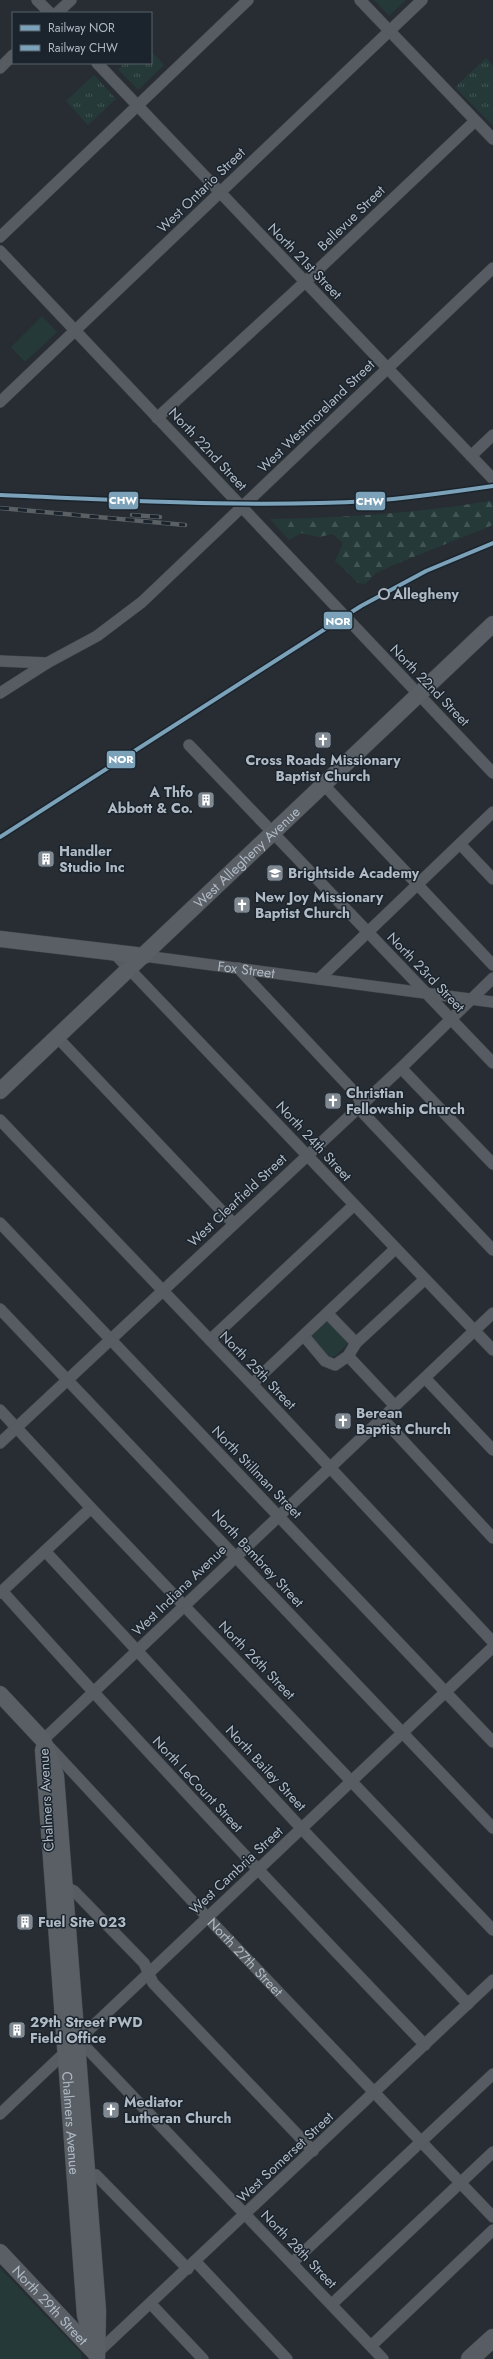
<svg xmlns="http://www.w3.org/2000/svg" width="493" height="2359" viewBox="0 0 493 2359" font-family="Jost,sans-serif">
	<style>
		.grass { fill: url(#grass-tufts) }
		.forest { fill: url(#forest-firs) }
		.park { fill: #253939 }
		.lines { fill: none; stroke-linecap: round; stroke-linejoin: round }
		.street-casing { stroke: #44494e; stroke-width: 12 }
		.secondary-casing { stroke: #44494e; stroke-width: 17 }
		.primary-casing { stroke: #444a50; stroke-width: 19 }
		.street { stroke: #565c61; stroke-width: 11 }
		.secondary { stroke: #5a5f66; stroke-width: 16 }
		.primary { stroke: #585d63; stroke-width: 18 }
		.rail-casing { stroke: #5a6064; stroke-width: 4.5 }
		.rail { stroke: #1b242d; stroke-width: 3; stroke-dasharray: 9; stroke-linecap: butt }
		.rail-1-casing { stroke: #1b242d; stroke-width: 7 }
		.rail-2-casing { stroke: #1b242d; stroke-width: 7 }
		.rail-1 { stroke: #7ba2b9; stroke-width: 4 }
		.rail-2 { stroke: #7ba2b9; stroke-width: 4 }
		.stop-dot { fill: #1b242d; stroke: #b0bac5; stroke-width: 2 }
		.labels { text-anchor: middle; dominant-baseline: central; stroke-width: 3; stroke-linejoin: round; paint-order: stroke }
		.street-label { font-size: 14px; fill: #b0bac5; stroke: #1b242d }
		.stop-label { font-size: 14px; font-weight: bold; fill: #b0bac5; stroke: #1b242d; text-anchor: start }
		.poi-label { font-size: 14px; font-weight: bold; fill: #b0bac5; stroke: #1b242d; text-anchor: start }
		.line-badge { stroke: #1b242d; stroke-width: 1.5 }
		.badge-label { font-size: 11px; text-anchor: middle; font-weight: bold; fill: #fff }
	</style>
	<defs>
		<pattern id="grass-tufts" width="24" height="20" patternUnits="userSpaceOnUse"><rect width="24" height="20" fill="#253939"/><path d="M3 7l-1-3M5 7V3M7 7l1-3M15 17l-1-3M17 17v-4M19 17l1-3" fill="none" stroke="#425454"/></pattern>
		<pattern id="forest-firs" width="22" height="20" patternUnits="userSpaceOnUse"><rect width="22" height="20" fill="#253939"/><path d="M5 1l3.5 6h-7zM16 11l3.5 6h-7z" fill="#425454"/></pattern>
	</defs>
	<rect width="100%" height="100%" fill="#272d33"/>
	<g class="grass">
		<path d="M151 51 164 65 138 90 118 69 125 63H151Z"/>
		<path d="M486 58 493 66V126L455 87Z"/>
		<path d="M94 75 116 99 88 125 66 101Z"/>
	</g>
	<path class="forest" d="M490 501 493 503V525L396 564 376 573 365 584 358 583 335 561 343 543 333 534 319 537 301 533 289 540 270 519C344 518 417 513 490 501Z"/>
	<g class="park">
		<path d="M374 0H406L389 16Z"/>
		<path d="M42 316 57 332 25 362 11 347Z"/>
		<path d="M328 1320 349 1343 336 1355 330 1358 309 1338Z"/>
		<path d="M0 2268 81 2353V2359H0Z"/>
	</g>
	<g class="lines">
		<defs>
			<g id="street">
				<path d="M37 0 50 13"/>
				<path d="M360 0 493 139"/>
				<path d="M57 13 71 0"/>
				<path d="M97 63 493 479"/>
				<path d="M0 68 13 55"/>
				<path d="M0 237 248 0"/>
				<path d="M0 251 493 773"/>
				<path d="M0 402 422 0"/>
				<path d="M157 418 305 282 475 121"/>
				<path d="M471 456 493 435"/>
				<path d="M0 661 47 663"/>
				<path d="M0 693 47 663 97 636 142 602 493 268"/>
				<path d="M189 745 493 1063"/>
				<path d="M324 785 493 965"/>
				<path d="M460 844 493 879"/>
				<path d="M113 952 493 1350"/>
				<path id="s1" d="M144 956 493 1002"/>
				<path d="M238 968 358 1096 364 1114 493 1250"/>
				<path d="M319 979 493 812"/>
				<path d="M57 1037 234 1224"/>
				<path d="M401 1068 493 1164"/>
				<path d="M0 1120 252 1384 493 1642"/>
				<path d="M0 1223 493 1742"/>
				<path d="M0 1309 493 1828"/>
				<path id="s2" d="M493 1313 43 1740 208 1918 493 2217"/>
				<path d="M328 1314 356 1343"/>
				<path d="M304 1336 325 1361 335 1365 348 1356 356 1343 424 1280"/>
				<path d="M210 1340 353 1206"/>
				<path d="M348 1356 395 1406"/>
				<path d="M425 1378 493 1450"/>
				<path d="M252 1384 395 1249"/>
				<path d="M0 1410 91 1508 493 1930"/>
				<path d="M382 1418 493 1538"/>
				<path d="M0 1443 401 1068 493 978"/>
				<path d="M45 1551 302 1829 468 2004"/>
				<path d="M2 1591C140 1745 282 1896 425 2045"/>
				<path d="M0 1593 91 1508"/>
				<path d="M60 1888 65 1887 74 1891 144 1963 153 1983 313 2151"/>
				<path d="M78 2039 383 2359"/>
				<path d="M0 2114 493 1647"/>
				<path d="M81 2172 96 2175 188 2269"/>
				<path d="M196 2262 287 2359"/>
				<path d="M292 2263 493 2074"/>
				<path d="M151 2304 203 2359"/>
				<path d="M332 2304 493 2152"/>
				<path d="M371 2346 493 2230"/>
				<path d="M96 2354 493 1980"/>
			</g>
			<g id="secondary">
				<path d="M0 939 144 956"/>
				<path id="s3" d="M0 1091 493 624"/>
				<path d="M0 1694 43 1740 56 1776 98 2311 97 2359"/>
				<path id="s4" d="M43 1750 85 2315 92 2340"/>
				<path id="s5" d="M0 2252 95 2353"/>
			</g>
			<path id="primary" d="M470 2359 493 2338"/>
		</defs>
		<use href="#street" class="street-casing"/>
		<use href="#secondary" class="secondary-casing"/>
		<use href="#primary" class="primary-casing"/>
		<use href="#street" class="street"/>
		<use href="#secondary" class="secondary"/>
		<use href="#primary" class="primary"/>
		<defs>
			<g id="rail">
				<path d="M0 508 185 525"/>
				<path d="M132 515 160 517"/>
			</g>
		</defs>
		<use href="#rail" class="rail-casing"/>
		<use href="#rail" class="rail"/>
		<defs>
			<path id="rail-1" d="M0 837 361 606 426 571 493 543"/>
			<path id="rail-2" d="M0 495C123 500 247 508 370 501 411 498 452 492 493 486"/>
		</defs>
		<use href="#rail-1" class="rail-1-casing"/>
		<use href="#rail-2" class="rail-2-casing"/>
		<use href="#rail-1" class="rail-1"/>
		<use href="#rail-2" class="rail-2"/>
	</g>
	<defs>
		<symbol id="church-square" viewBox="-11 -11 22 22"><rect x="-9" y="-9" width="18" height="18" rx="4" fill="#808992" stroke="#1b242d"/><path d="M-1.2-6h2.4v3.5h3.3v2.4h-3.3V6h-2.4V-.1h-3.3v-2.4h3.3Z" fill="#fff"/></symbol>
		<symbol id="building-square" viewBox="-11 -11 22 22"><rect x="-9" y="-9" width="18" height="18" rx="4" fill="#808992" stroke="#1b242d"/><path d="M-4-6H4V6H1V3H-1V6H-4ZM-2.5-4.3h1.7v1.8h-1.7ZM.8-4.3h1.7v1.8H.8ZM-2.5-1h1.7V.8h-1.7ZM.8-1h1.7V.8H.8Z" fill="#fff"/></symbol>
		<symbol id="school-square" viewBox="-11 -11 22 22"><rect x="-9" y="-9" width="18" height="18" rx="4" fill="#808992" stroke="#1b242d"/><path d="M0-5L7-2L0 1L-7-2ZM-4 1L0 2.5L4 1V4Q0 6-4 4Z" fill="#fff"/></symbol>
	</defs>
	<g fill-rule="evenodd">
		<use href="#church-square" x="313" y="730" width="20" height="20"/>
		<use href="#building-square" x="196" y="790" width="20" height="20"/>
		<use href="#building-square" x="36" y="849" width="20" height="20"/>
		<use href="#school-square" x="265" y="863" width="20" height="20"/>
		<use href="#church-square" x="232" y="895" width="20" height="20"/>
		<use href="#church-square" x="323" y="1091" width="20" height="20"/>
		<use href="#church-square" x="333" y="1411" width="20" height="20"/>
		<use href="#building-square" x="15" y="1912" width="20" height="20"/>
		<use href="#building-square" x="7" y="2020" width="20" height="20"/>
		<use href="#church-square" x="101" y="2100" width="20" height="20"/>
	</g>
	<circle class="stop-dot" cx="384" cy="594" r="5"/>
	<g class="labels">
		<g class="street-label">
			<text transform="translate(201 190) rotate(-44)">West Ontario Street</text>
			<text transform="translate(351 218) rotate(-44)">Bellevue Street</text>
			<text transform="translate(305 261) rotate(46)">North 21st Street</text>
			<text transform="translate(316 416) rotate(-44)">West Westmoreland Street</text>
			<text transform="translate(208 449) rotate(47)">North 22nd Street</text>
			<text transform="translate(430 685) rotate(46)">North 22nd Street</text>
			<text stroke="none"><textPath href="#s3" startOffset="340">West Allegheny Avenue</textPath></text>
			<text stroke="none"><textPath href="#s1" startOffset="103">Fox Street</textPath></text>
			<text transform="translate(426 972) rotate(46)">North 23rd Street</text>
			<text transform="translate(314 1141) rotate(47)">North 24th Street</text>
			<text transform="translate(237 1200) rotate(-43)">West Clearfield Street</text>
			<text transform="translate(258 1370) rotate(46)">North 25th Street</text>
			<text transform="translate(257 1472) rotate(46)">North Stillman Street</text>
			<text transform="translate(258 1558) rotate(47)">North Bambrey Street</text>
			<text transform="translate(179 1590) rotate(-44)">West Indiana Avenue</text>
			<text transform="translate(257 1660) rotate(46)">North 26th Street</text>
			<text transform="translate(266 1768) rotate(47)">North Bailey Street</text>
			<text transform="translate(198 1784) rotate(47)">North LeCount Street</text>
			<text transform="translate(46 1800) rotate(-93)">Chalmers Avenue</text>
			<text transform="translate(236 1870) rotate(-43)">West Cambria Street</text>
			<text stroke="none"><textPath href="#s2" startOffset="917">North 27th Street</textPath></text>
			<text stroke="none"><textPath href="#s4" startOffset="374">Chalmers Avenue</textPath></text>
			<text transform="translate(285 2157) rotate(-43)">West Somerset Street</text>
			<text transform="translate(299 2249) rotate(46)">North 28th Street</text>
			<text stroke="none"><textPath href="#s5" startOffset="73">North 29th Street</textPath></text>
		</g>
		<g class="stop-label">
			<text x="393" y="594">Allegheny</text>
		</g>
		<g class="poi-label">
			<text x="323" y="760" text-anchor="middle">Cross Roads Missionary<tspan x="323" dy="16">Baptist Church</tspan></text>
			<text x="193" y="792" text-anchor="end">A Thfo<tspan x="193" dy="16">Abbott &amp; Co.</tspan></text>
			<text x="59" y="851">Handler<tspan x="59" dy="16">Studio Inc</tspan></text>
			<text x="288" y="873">Brightside Academy</text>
			<text x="255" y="897">New Joy Missionary<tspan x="255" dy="16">Baptist Church</tspan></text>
			<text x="346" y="1093">Christian<tspan x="346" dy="16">Fellowship Church</tspan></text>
			<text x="356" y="1413">Berean<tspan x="356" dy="16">Baptist Church</tspan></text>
			<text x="38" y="1922">Fuel Site 023</text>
			<text x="30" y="2022">29th Street PWD<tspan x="30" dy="16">Field Office</tspan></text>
			<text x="124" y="2102">Mediator<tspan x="124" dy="16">Lutheran Church</tspan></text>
		</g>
	</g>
	<g class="line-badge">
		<rect x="108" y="491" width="31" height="19" rx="4" fill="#7ba2b9"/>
		<rect x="355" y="491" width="31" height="20" rx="4" fill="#7ba2b9"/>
		<rect x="323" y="611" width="30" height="19" rx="4" fill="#7ba2b9"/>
		<rect x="106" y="750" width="30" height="19" rx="4" fill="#7ba2b9"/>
	</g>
	<g class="badge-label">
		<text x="123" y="504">CHW</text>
		<text x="370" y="505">CHW</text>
		<text x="338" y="625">NOR</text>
		<text x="121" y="763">NOR</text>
	</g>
	<rect x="12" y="12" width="140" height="52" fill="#1b242d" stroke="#57606a"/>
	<rect x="20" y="25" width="20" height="6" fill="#7ba2b9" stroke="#57606a"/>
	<text x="48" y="32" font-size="12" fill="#b0bac5">Railway NOR</text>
	<rect x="20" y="45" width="20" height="6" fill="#7ba2b9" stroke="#57606a"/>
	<text x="48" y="52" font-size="12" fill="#b0bac5">Railway CHW</text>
</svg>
